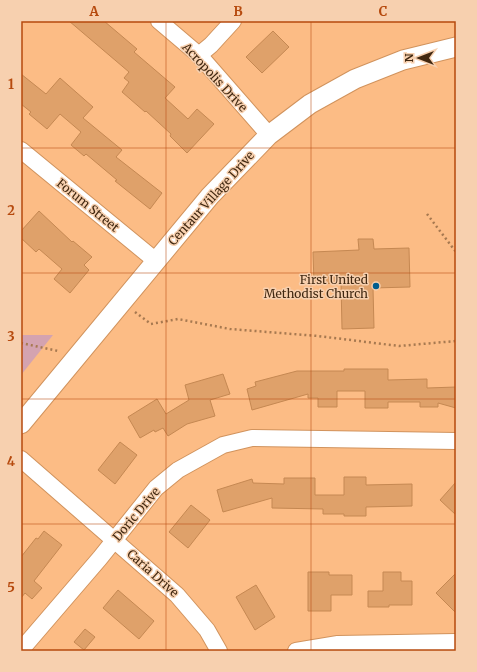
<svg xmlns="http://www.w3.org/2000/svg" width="477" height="672" viewBox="0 0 477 672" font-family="Merriweather,serif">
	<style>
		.green { fill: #d4a3b0 }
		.building { fill: #dfa16a; stroke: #c58852 }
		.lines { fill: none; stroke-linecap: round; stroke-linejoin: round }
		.minor-casing { stroke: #d1935d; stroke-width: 18 }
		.tertiary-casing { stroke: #d1935d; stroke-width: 21 }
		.path { stroke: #a77950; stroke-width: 2.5; stroke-dasharray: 2 3; stroke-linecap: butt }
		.minor { stroke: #fff; stroke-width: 16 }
		.tertiary { stroke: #fff; stroke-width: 19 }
		.grid { fill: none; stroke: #b64a0e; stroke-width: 1; stroke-opacity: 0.55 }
		.poi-dot { fill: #005d8e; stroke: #f7d0af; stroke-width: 1.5 }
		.labels { text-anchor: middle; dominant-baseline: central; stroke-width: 3; stroke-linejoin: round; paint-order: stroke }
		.street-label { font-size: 12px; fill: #412811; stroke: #f7d0af }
		.poi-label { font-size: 12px; fill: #412811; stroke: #f7d0af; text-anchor: end }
		.neatline { fill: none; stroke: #b64a0e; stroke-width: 1.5 }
		.grid-label { font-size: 13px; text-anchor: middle; font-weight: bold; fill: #b64a0e }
	</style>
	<rect width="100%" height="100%" fill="#fcbc85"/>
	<path class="green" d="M21 335H53L21 375Z"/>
	<g class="building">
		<path d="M69 21H104L137 49 134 52 175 87 165 98 188 119 197 109 214 124 187 153 170 136 171 134 146 111 145 112 122 92 129 82 124 78 129 72Z"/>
		<path d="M273 31 289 47 262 73 246 57Z"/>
		<path d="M21 74 46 94 60 78 93 107 83 118 122 150 116 157 162 193 150 209 115 181 117 180 86 154 84 156 71 145 81 132 60 114 47 129 29 114 31 112 21 104Z"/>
		<path d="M39 211 72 242 73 241 92 257 84 265 89 270 70 293 54 279 62 269 39 249 36 252 21 238V231Z"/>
		<path d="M358 239H373L374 249 409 248 410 287 373 288 374 328 342 329 341 283 314 284 313 252 359 250Z"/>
		<path d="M344 369H388V380L427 379V388L456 387V408L438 403V407H420V402H388V408H365V391H337V407H318V398H308V394L252 410 247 389 256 386 255 382 297 371H344Z"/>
		<path d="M223 374 230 394 210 400 215 416 187 424 168 436 163 428 155 432 154 430 140 438 128 417 157 399 166 414 189 400 185 385Z"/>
		<path d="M120 442 137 455 115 484 98 470Z"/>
		<path d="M344 477H366V485L412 484V506L366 507V516H344V514H323V509L272 508V498L223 512 217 490 252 479 253 483 284 484V478H315V495H344Z"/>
		<path d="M456 482V515L440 500Z"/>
		<path d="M191 505 210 520 188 548 169 532Z"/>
		<path d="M44 531 62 545 34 581 42 588 32 599 25 593 21 598V557L36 538 38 539Z"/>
		<path d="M308 572H329V575H352V595H331V611H308Z"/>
		<path d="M383 572H401V581H412V605H389V607H368V591H383Z"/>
		<path d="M456 573V613L436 593Z"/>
		<path d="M256 585 275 617 255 630 236 597Z"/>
		<path d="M118 590 154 621 139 639 103 608Z"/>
		<path d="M85 629 95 637 84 650 74 642Z"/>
	</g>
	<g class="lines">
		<defs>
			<g id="minor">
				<path d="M159 21 199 55 269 135"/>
				<path d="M199 55 211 45 233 21"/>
				<path d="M21 150 156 261"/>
				<path d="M21 459 177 595 207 630 219 651"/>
				<path d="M21 650 100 558 156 488 178 470 223 445 252 438 456 441"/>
				<path d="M296 651 338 644 456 642"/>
			</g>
			<path id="tertiary" d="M21 424 210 196 269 135 310 104 355 79 403 60 456 47"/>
		</defs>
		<use href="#minor" class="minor-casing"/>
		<use href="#tertiary" class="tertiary-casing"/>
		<g class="path">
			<path d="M427 214 456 252"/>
			<path d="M135 312 151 324 178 319 230 329 318 336 399 346 456 341"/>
			<path d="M21 343 58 351"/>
		</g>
		<use href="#minor" class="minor"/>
		<use href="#tertiary" class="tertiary"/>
	</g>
	<path class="grid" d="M166 21V651M311 21V651M21 148H456M21 273H456M21 399H456M21 524H456"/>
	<circle class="poi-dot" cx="376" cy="286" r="4"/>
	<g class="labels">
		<g class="street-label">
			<text transform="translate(215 77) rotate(47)">Acropolis Drive</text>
			<text transform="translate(211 198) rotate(-48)">Centaur Village Drive</text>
			<text transform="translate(88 205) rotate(39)">Forum Street</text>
			<text transform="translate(136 514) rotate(-50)">Doric Drive</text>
			<text transform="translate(153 573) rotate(42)">Caria Drive</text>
		</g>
		<g class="poi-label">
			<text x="368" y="279">First United<tspan x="368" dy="14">Methodist Church</tspan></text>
		</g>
	</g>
	<rect width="477" height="672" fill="none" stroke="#f7d0af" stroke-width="44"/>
	<g transform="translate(419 58) rotate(270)" stroke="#f7d0af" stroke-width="3" paint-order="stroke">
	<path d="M0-3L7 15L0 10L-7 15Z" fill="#412811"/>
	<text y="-6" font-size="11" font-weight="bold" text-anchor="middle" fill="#412811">N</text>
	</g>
	<rect x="22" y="22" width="433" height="628" class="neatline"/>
	<g class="grid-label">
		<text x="94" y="16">A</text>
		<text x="238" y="16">B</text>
		<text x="383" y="16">C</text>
		<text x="11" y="89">1</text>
		<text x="11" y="215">2</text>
		<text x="11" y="341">3</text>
		<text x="11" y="466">4</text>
		<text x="11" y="592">5</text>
	</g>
</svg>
